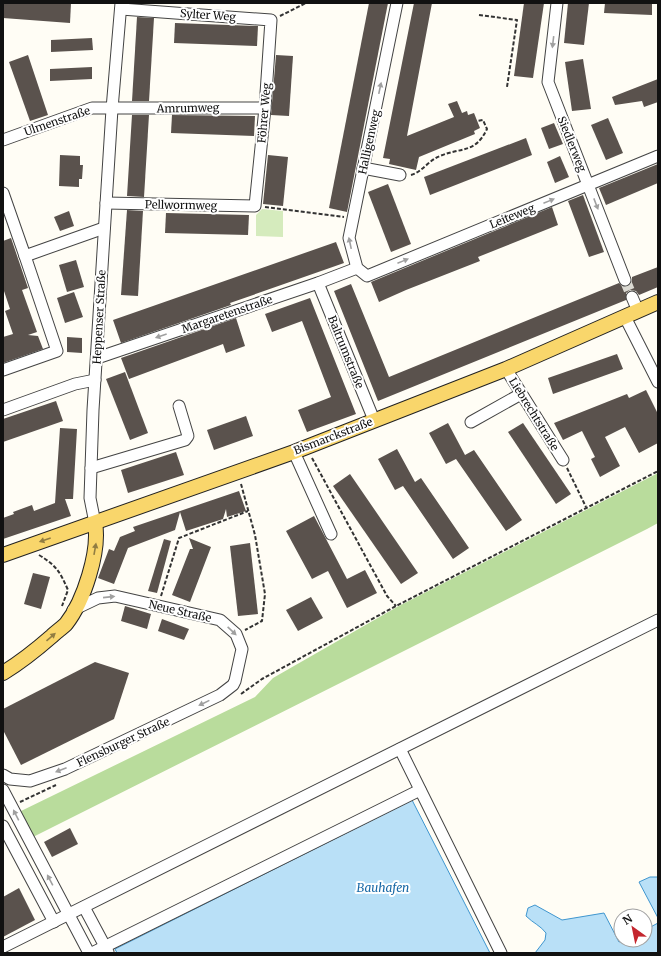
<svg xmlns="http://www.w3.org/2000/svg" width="661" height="956" viewBox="0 0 661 956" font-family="Merriweather,serif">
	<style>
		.green { fill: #d5ebbd }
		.forest { fill: #b9dc9c }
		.water { fill: #b9e0f7; stroke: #3f96cf }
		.building { fill: #5a524d }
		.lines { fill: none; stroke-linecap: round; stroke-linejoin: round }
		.minor-tunnel { stroke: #dbdad3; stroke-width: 11; stroke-dasharray: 11 5.5; stroke-linecap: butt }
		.minor-casing { stroke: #444; stroke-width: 13 }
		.major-casing { stroke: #222; stroke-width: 16 }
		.path { stroke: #333; stroke-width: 2; stroke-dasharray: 4 2; stroke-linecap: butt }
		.minor { stroke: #fff; stroke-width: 11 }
		.major { stroke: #f9d66b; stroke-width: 14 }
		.oneway { fill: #a0a0a0 }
		.oneway2 { fill: #917d42 }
		.labels { text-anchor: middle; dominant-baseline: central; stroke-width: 4; stroke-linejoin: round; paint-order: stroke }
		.street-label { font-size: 11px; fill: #111; stroke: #fff }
		.water-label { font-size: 12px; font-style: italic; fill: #1768a6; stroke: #fff }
	</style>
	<rect width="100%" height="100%" fill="#fffdf5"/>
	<path class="green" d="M262 209 283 211V237L256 236V215Z"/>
	<path class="forest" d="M658 473V523L647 529 33 837 19 812 255 697 273 678 397 607Z"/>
	<g class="water">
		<path d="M412 800 490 953H117L115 949Z"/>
		<path d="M650 877H658V918L639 882Z"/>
		<path d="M535 905 562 920 604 913 619 942 623 940H645V930L658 923V953H535L545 940 546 933C541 926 533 923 526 916L528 908Z"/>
	</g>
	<g class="building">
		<path d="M3 3H71L70 23 3 18Z"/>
		<path d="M369 3H388L347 212 329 208Z"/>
		<path d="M414 3H432L407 136 454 117 448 104 457 101 462 113 467 111 468 115 474 113 480 128 474 131 475 134 419 157 416 170 389 164 390 159 383 158Z"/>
		<path d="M524 3H544L533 78 514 76Z"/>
		<path d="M568 3H589L584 45 564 43Z"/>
		<path d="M605 3H652V15L604 13Z"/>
		<path d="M137 17 154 18 149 101H132Z"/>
		<path d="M175 23 258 26 257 46 174 43Z"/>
		<path d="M92 38 93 50 51 52V40Z"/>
		<path d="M28 55 48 115 30 121 9 62Z"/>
		<path d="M276 55 293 56 289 116 271 115Z"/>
		<path d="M583 59 591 109 572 111 565 62Z"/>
		<path d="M92 67V79L50 81V69Z"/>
		<path d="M658 79V102L644 107 642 101 615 105 612 97Z"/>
		<path d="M132 115H149L144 197 127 196Z"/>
		<path d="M172 115 255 116 254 136 171 133Z"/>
		<path d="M608 118 623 153 606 160 591 125Z"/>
		<path d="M554 123 563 144 549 149 541 128Z"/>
		<path d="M526 138 532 155 430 195 424 177Z"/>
		<path d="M60 155 80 156V165H83L82 179H79V187L59 186Z"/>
		<path d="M268 155 288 157 283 206 263 204Z"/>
		<path d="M560 156 569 177 555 183 547 162Z"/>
		<path d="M658 164V183L606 205 599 188Z"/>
		<path d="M388 184 411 244 391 252 368 192Z"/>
		<path d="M583 195 604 252 589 257 568 201Z"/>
		<path d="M552 207 558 225 478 257 480 261 406 290 379 302 371 282Z"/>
		<path d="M127 210 143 211 138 296 121 295Z"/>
		<path d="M69 211 74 226 60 231 54 217Z"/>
		<path d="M166 213 249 215 248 235 165 233Z"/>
		<path d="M11 238 28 288 22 290 37 332 28 335 38 336 43 349 3 363V337L13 334 5 311 10 309 3 288V241Z"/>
		<path d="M336 242 344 263 230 303 231 305 121 343 113 320Z"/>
		<path d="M76 260 84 287 67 292 59 265Z"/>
		<path d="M658 267V287L639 295 636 291 630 290 626 293V300L378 401 334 291 351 284 389 377 619 283 624 287 628 286 632 281V277Z"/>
		<path d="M74 292 83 317 65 323 57 298Z"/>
		<path d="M310 298 356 414 307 432 298 410 331 397 302 321 272 332 265 314Z"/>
		<path d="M236 318 245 346 226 353 223 344 129 379 121 358Z"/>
		<path d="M67 337 82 338V353L67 352Z"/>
		<path d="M617 354 623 369 553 394 548 378Z"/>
		<path d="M125 372 148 433 130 440 106 379Z"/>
		<path d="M646 390 658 414V443L639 453 625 427 605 437 620 466 600 477 591 459 595 457 582 431 563 440 554 423 627 394 629 398Z"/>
		<path d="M56 401 63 421 3 442V419Z"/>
		<path d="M246 416 253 436 214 450 207 430Z"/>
		<path d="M448 423 465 455 474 450 522 520 506 531 456 459 446 464 429 433Z"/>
		<path d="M523 423 571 494 556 504 508 432Z"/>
		<path d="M60 428 77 429 73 499H65L71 516 3 539V518L14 514 13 512 32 505 34 511 55 503Z"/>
		<path d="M397 449 415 482 421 478 469 548 453 559 403 486 395 490 378 459Z"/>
		<path d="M176 452 184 475 128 493 121 470Z"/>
		<path d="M350 474 418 573 401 584 333 486Z"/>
		<path d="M239 491 246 511 227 517 226 509 223 519 186 531 180 512 175 530 128 548 114 584 98 578 109 549 114 551 120 537 135 531 133 527Z"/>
		<path d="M314 516 347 579 365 570 377 593 347 608 328 571 312 579 286 531Z"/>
		<path d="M189 538 211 547 190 602 172 595 190 549H193Z"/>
		<path d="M164 539 171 541 157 593 148 591Z"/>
		<path d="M250 543 258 614 238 616 230 546Z"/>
		<path d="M33 573 50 577 41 609 24 604Z"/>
		<path d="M311 597 323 618 298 631 286 610Z"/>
		<path d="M125 606 151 614 147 629 121 621Z"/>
		<path d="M162 619 189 629 184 640 158 631Z"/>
		<path d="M95 662 129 673 114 719 21 765 3 730V709Z"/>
		<path d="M70 828 78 844 52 857 44 842Z"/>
		<path d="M19 888 35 920 3 937V897Z"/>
	</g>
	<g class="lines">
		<path class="minor-tunnel" d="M625 280 632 297"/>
		<defs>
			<g id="minor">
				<path d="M397 3 349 238 357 268 367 276 658 156"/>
				<path d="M557 3 548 82 625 280"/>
				<path d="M3 140 92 108H265"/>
				<path d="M363 168 400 175"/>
				<path d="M3 193 25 256 104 228"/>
				<path d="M106 203 255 206 265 108 271 20 121 9"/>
				<path d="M318 283 374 420"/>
				<path d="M632 297 638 311"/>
				<path d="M625 317 658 382"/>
				<path d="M97 358 318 283 357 268"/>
				<path d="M506 369 563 460"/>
				<path d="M3 370 57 351 25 256"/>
				<path d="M3 410 75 384 95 380"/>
				<path d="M471 422 521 394"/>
				<path d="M294 452 331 534"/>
				<path d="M91 468 185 440 188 436 179 406"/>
				<path d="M95 523 90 498 93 410 112 109 121 3"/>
				<path d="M400 749 501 953"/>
				<path d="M3 775 10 779 30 781 65 769 220 695 233 685 235 681 242 649 236 634 220 620 115 596 98 598 73 610"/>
				<path d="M3 790 89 953"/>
				<path d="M3 826 54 922"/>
				<path d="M84 907 108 952"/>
				<path d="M3 947 658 620"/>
				<path d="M92 953 420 790"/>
			</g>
			<g id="major">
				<path d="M3 555 294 452 506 369 658 302"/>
				<path d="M3 673C21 662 36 650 52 636 56 632 62 628 66 624 84 601 100 551 95 523"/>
			</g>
		</defs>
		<use href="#minor" class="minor-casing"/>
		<use href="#major" class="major-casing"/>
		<g class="path">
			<path d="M479 15 517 20 507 87"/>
			<path d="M280 16 306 3"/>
			<path d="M411 175C422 172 429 160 440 156 461 147 475 154 487 129L483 120 477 121"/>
			<path d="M265 207 344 217"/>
			<path d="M312 458 387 596 396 606"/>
			<path d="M567 468 586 507"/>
			<path d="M241 484 255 535 265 594 262 621 245 630"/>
			<path d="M39 555C57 566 60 572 68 590L62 606"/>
			<path d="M161 596 179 538 248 511"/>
			<path d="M241 694 262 679 396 606 658 471"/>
			<path d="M20 802 56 785"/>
		</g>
		<use href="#minor" class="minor"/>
		<use href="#major" class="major"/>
	</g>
	<defs><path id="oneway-solid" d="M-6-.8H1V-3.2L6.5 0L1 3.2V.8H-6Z"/></defs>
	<g class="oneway">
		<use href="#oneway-solid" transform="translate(553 42) rotate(97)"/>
		<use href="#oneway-solid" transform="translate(380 88) rotate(-78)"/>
		<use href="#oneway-solid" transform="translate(549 201) rotate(-22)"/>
		<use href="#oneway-solid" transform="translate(596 204) rotate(69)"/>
		<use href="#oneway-solid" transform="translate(350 243) rotate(-102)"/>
		<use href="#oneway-solid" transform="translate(403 261) rotate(-22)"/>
		<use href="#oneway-solid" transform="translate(161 336) rotate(161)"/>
		<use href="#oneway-solid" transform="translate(109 597) rotate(-6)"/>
		<use href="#oneway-solid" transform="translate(232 631) rotate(43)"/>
		<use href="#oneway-solid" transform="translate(204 703) rotate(154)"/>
		<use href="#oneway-solid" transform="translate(61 770) rotate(159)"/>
		<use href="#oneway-solid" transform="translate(16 815) rotate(-117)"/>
		<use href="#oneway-solid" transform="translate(50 880) rotate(-118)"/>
	</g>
	<g class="oneway2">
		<use href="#oneway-solid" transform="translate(45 540) rotate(161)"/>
		<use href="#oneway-solid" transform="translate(95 549) rotate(-80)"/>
		<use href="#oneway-solid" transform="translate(51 637) rotate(-41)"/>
	</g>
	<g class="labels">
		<g class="street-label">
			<text transform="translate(208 15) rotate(4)">Sylter Weg</text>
			<text transform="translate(188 108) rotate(-1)">Amrumweg</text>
			<text transform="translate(264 113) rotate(-85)">Föhrer Weg</text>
			<text transform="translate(57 121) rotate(-19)">Ulmenstraße</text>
			<text transform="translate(369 142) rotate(-78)">Halligenweg</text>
			<text transform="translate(572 144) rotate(68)">Siedlerweg</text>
			<text transform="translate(181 205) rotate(1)">Pellwormweg</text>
			<text transform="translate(512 216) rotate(-22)">Leiteweg</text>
			<text transform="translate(227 314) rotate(-19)">Margaretenstraße</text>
			<text transform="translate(99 317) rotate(-87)">Heppenser Straße</text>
			<text transform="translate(346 352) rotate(68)">Baltrumstraße</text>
			<text transform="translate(534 414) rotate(58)">Liebrechtstraße</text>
			<text transform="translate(333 436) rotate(-21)">Bismarckstraße</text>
			<text transform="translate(180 611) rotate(13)">Neue Straße</text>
			<text transform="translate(123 742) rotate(-25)">Flensburger Straße</text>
		</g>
		<g class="water-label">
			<text x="383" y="887">Bauhafen</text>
		</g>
	</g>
	<rect width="661" height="956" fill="none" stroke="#111111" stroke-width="8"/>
	<g transform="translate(633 928) rotate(327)"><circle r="19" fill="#ffffff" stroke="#a0a0a0"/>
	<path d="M0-3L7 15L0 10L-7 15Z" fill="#c4262e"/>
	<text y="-6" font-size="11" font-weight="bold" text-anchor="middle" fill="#111111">N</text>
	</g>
</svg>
